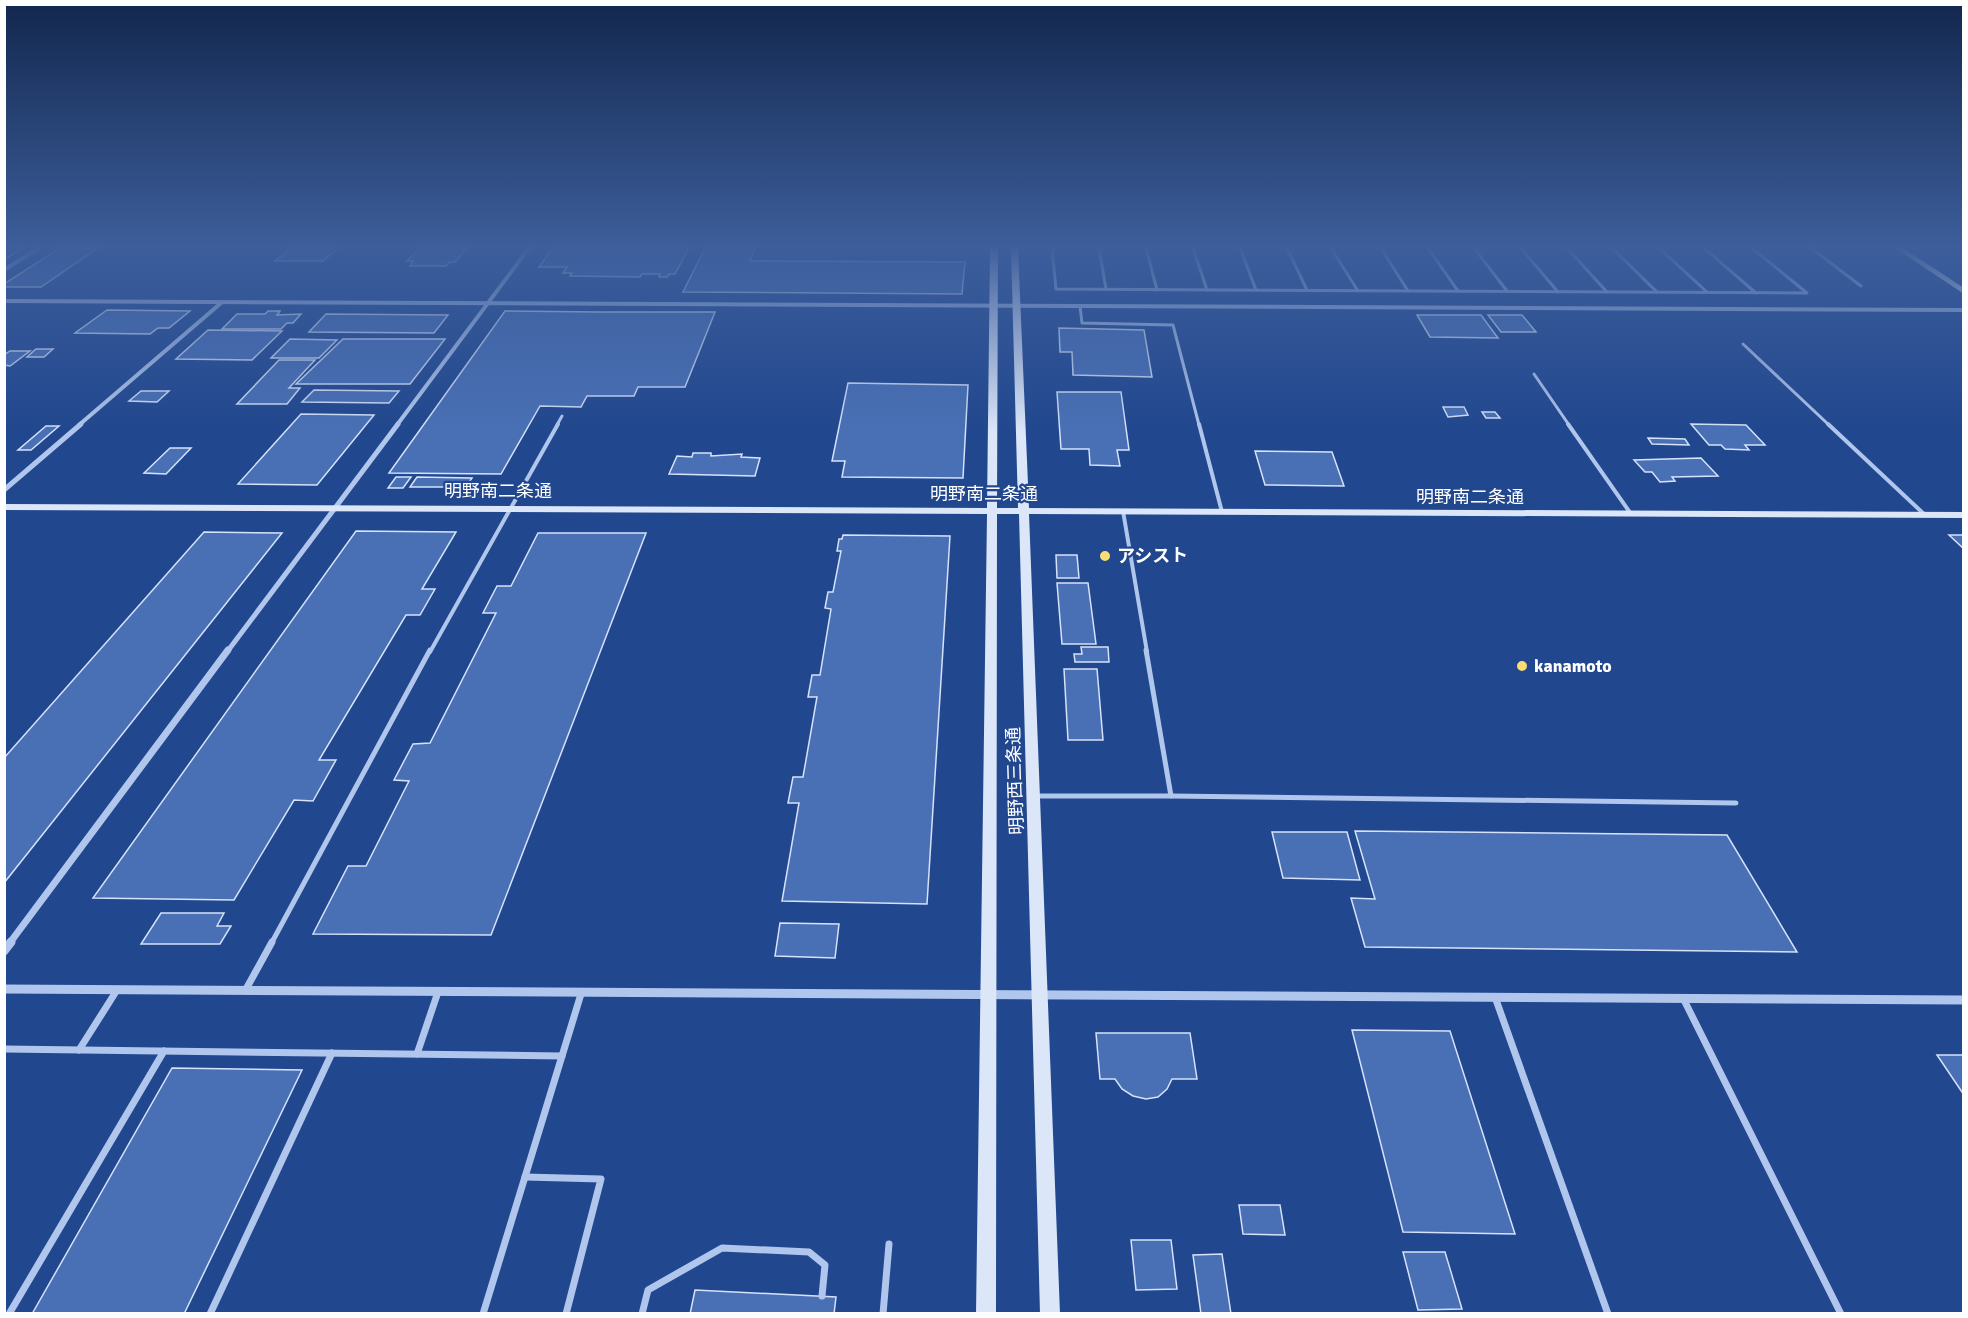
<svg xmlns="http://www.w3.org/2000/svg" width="1968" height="1318" viewBox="0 0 1968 1318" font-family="Signika,'Noto Sans JP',sans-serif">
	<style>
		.building { fill: #4970b5; stroke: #d5e2f9; stroke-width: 1.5 }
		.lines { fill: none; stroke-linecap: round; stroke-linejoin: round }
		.lane-far3 { stroke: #b0c6ec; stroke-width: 3 }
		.lane-far2 { stroke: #b0c6ec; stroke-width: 4 }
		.lane-far1 { stroke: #b0c6ec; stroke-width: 5 }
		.lane { stroke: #b0c6ec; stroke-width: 7 }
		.street-far3 { stroke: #b0c6ec; stroke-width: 4 }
		.street-far2 { stroke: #b0c6ec; stroke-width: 5 }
		.street-far1 { stroke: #b0c6ec; stroke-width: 7 }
		.street { stroke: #b0c6ec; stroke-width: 9 }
		.secondary { fill: #dbe6f9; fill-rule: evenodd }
		.poi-dot { fill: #f9dd71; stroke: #21478e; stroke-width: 2 }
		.labels { text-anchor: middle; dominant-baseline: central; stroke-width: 4.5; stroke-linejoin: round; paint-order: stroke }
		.street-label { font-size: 18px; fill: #fff; stroke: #21478e }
		.poi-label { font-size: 18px; font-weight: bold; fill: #fff; stroke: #21478e; text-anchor: start }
	</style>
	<rect width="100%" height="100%" fill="#21478e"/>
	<g class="building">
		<path d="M4 248H24L4 260Z"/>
		<path d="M60 248H98L41 287H4V284Z"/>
		<path d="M291 248H338L323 261H275Z"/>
		<path d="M420 248H467L455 262H450L446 266H410L413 261H407Z"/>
		<path d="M553 248H689L675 274H669L667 277H659L660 274H642L640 277 570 276 572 273H563L567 267H539Z"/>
		<path d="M705 248H755L750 261 965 262 962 294 683 292Z"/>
		<path d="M107 310 190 311 169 328H158L150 334 75 333Z"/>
		<path d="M268 311H280L277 315 301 314 293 323H287L281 329H222L237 314H265Z"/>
		<path d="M505 311 598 312H715L685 387H638L634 396H587L581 407 540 406 501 474 389 473Z"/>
		<path d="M326 314 448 315 434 333 309 332Z"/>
		<path d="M1417 315H1481L1498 338 1430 337Z"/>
		<path d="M1488 315H1522L1536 332H1501Z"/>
		<path d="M1059 328 1144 330 1152 377 1073 375 1072 352H1060Z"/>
		<path d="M208 330 282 331 252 360 176 359Z"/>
		<path d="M290 339 337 340 319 358H271Z"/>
		<path d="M343 339H445L410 384H296Z"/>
		<path d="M36 349H53L44 357H27Z"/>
		<path d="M10 351H30L10 366 4 365V355Z"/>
		<path d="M279 360H315L289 388H300L287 404H237Z"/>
		<path d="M848 383 968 385 963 478 842 477 845 461H832Z"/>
		<path d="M314 390 399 391 389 403 302 402Z"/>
		<path d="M141 391H169L157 402 129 401Z"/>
		<path d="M1057 392H1121L1129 450H1117L1120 466 1090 465 1089 449H1061Z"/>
		<path d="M1443 407H1464L1468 415 1448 417Z"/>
		<path d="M1482 412H1495L1500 418H1486Z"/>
		<path d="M301 414 374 415 317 485 238 484Z"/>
		<path d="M1691 424 1746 425 1765 445H1745L1749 450 1725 449 1721 445H1709Z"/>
		<path d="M46 426H59L31 450H18Z"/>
		<path d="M1648 438 1685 439 1689 445 1652 444Z"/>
		<path d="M170 448H191L166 474 144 473Z"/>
		<path d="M1255 451 1332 452 1344 486 1265 485Z"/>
		<path d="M693 453H711V456L742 454 741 457 760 458 755 476 669 474 677 456 692 457Z"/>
		<path d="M1701 458 1718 476 1672 477 1675 481 1660 482 1652 472H1645L1634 460Z"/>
		<path d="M396 477H411L403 488H388Z"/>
		<path d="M417 477 472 478 466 487H410Z"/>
		<path d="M356 531 456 532 422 589H435L420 615H406L319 760H336L313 801 294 800 234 900 93 898Z"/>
		<path d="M204 532 282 533 4 883V758Z"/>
		<path d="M538 533H646L491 935 313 934 348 866H366L409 781 394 780 413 744 430 743 496 613H483L497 586H511Z"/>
		<path d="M843 535 950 536 927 904 782 901 799 803H788L793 777H803L817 697H808L812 675H820L831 609 825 608 828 592H833L841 551H837L839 539H842Z"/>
		<path d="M1949 535H1964V549Z"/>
		<path d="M1056 555H1077L1079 578H1057Z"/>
		<path d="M1057 583H1088L1096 644H1062Z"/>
		<path d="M1081 647H1108L1109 662H1075L1074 654H1082Z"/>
		<path d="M1064 669H1097L1103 740H1068Z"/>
		<path d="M1355 831 1727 835 1797 952 1365 947 1351 898 1375 899Z"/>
		<path d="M1272 832H1347L1360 880 1283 878Z"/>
		<path d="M161 913H224L217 926H231L220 944H141Z"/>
		<path d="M780 923 839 924 835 958 775 956Z"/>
		<path d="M1352 1030 1450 1031 1515 1234 1403 1232Z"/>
		<path d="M1096 1033H1190L1197 1079H1172L1167 1089 1158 1097 1146 1099 1133 1096 1122 1089 1115 1079H1100Z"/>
		<path d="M1937 1055H1964V1095Z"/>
		<path d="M172 1068 302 1070 184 1314H32Z"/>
		<path d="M1239 1205H1280L1285 1235 1243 1234Z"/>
		<path d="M1131 1240H1171L1177 1289 1136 1290Z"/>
		<path d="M1403 1252H1445L1462 1309 1418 1310Z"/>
		<path d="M1222 1254 1231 1314H1201L1193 1255Z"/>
		<path d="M695 1290 836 1297 834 1314H690Z"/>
	</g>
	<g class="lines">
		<g class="lane-far3">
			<path d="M1052 248 1056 289 1807 293 1752 248"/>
			<path d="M1099 248 1106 289"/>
			<path d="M1146 248 1157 290"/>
			<path d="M1193 248 1207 290"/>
			<path d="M1240 248 1256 290"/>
			<path d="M1287 248 1307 290"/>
			<path d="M1331 248 1358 291"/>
			<path d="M1381 248 1408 291"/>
			<path d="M1428 248 1458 291"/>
			<path d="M1474 248 1507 291"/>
			<path d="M1521 248 1558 292"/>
			<path d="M1567 248 1607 292"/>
			<path d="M1612 248 1657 292"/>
			<path d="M1659 248 1707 292"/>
			<path d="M1704 248 1756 293"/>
			<path d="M1811 248 1861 286"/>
			<path d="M1080 306 1082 323 1173 325 1199 425"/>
			<path d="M1743 344 1829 425"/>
			<path d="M1534 374 1569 425"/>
			<path d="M557 425 562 416"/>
		</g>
		<g class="lane-far2">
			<path d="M1199 424 1222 512"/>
			<path d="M1568 424 1631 514"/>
			<path d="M1828 424 1925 515"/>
			<path d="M1123 511 1147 652"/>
			<path d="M430 652 558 424"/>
		</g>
		<g class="lane-far1">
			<path d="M1036 796H1171L1146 650"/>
			<path d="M1171 796 1736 803"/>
			<path d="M271 944 430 650"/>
		</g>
		<g class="lane">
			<path d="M245 991 272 942"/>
			<path d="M1495 997 1608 1314"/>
			<path d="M1683 998 1841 1314"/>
			<path d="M4 1049 562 1056"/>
			<path d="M79 1050 117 990"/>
			<path d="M417 1054 438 992"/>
			<path d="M525 1177 601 1179 566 1314"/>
			<path d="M9 1314 164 1051"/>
			<path d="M210 1314 332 1053"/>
			<path d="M483 1314 581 994"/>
			<path d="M642 1314 648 1290 722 1248 809 1252 825 1265 822 1296"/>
			<path d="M883 1314 889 1244"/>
		</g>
		<g class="street-far3">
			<path d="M4 270 39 248"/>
			<path d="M4 301 1964 310"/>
			<path d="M79 425 221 303"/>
			<path d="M397 425 529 248"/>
		</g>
		<g class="street-far2">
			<path d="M4 490 81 424"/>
			<path d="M227 652 398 424"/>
		</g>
		<path class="street-far1" d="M9 944 228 650"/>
		<g class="street">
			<path d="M4 951 11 942"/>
			<path d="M4 989 1964 1000"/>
		</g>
		<g class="secondary">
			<path d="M990 248H998L997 508H1018L1011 248H1018L1029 508 1964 512V518L1029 514 1060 1314H1040L1019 514H997L996 1314H976L987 514 4 510V504L987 508Z"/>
			<path d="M1895 248H1903L1964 288V294Z"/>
		</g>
	</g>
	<linearGradient id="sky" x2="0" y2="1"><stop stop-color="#12274e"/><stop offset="0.57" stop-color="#3d5e9b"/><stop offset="1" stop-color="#3d5e9b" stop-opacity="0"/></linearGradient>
	<rect width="1968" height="432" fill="url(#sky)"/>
	<g class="poi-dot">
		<circle cx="1105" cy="556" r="6"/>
		<circle cx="1522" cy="666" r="6"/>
	</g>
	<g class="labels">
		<g class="street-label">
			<text x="498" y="491">明野南二条通</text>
			<text x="984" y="494">明野南二条通</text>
			<text x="1470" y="497">明野南二条通</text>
			<text transform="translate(1015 781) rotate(-92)">明野西三条通</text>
		</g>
		<g class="poi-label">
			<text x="1117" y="556">アシスト</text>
			<text x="1534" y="666">kanamoto</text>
		</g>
	</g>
	<rect width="1968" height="1318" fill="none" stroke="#ffffff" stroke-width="12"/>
</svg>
